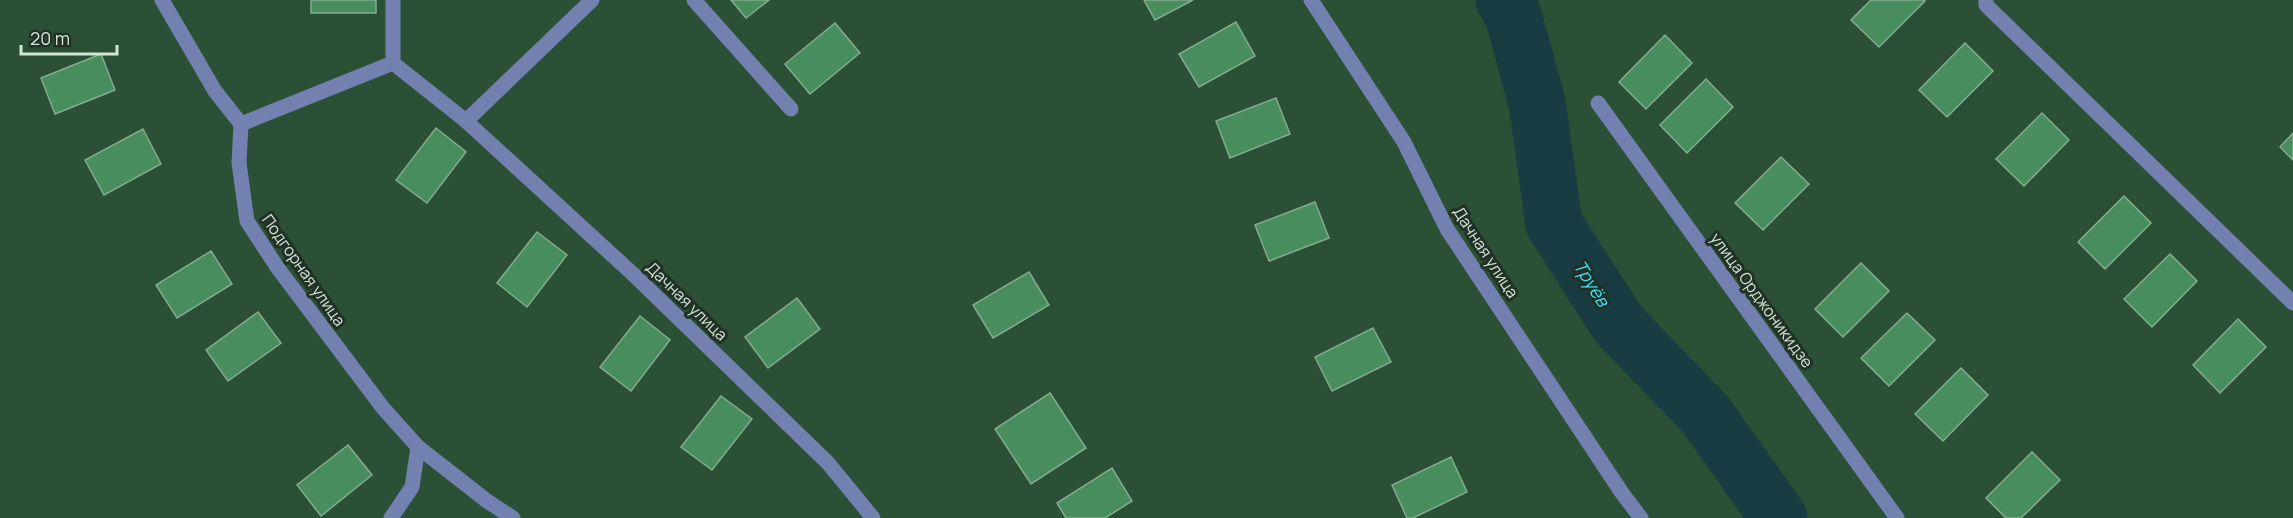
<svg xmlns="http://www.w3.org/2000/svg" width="2293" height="518" viewBox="0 0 2293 518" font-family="Manrope,sans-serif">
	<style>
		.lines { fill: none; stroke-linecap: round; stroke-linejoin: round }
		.river { stroke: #193c42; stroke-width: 57 }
		.building { fill: #478d5d; stroke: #84ac8e; stroke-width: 1.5 }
		.minor { stroke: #7381b0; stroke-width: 15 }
		.labels { text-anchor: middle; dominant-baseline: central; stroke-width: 6; stroke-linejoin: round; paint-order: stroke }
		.street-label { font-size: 16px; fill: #d1e5d5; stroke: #213125 }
		.water-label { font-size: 18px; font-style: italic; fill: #3ee1fd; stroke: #213125 }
	</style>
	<rect width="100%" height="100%" fill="#2b5036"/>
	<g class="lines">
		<path class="river" d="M1504 0 1513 15 1537 103 1554 224 1619 325 1705 414 1779 518"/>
	</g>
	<g class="building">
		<rect x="311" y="0" width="65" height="13"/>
		<path d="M731 0H769L746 18Z"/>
		<path d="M1144 0H1193L1155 20Z"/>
		<path d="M1871 0H1923L1925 1 1879 47 1851 20Z"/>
		<path d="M1236 22 1255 56 1199 87 1179 54Z"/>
		<path d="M835 23 860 53 810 94 785 64Z"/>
		<path d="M1665 35 1692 63 1646 109 1619 82Z"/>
		<path d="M1965 43 1993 71 1947 117 1919 90Z"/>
		<path d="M101 54 115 90 55 114 41 78Z"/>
		<path d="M1706 79 1733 107 1687 153 1660 125Z"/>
		<path d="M1276 98 1290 134 1230 158 1216 121Z"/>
		<path d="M2042 113 2069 140 2024 186 1996 159Z"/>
		<path d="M436 128 466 152 427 203 396 180Z"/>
		<path d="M143 129 161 164 104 195 85 160Z"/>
		<path d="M2293 133V160L2280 147Z"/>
		<path d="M1781 157 1809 184 1763 230 1735 203Z"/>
		<path d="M2124 196 2151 223 2105 269 2078 242Z"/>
		<path d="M1315 202 1329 238 1269 261 1255 225Z"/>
		<path d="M537 232 567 255 527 307 497 283Z"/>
		<path d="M211 251 232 284 177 318 156 285Z"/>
		<path d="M2170 254 2197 281 2152 327 2124 299Z"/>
		<path d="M1861 263 1889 291 1843 337 1815 309Z"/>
		<path d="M1029 272 1049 305 993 338 973 305Z"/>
		<path d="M797 298 820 329 768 368 745 337Z"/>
		<path d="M258 312 281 343 228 381 206 350Z"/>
		<path d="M1907 313 1935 340 1889 386 1861 358Z"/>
		<path d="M640 316 670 340 631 391 600 367Z"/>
		<path d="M2238 319 2266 347 2220 393 2193 365Z"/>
		<path d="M1373 328 1391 362 1332 391 1315 357Z"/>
		<path d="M1961 368 1988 395 1943 441 1915 414Z"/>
		<path d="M1050 393 1086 448 1031 484 995 429Z"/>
		<path d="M721 396 752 419 712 470 681 447Z"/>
		<path d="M348 445 372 475 321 516 297 485Z"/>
		<path d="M2032 452 2060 480 2021 518H2006L1986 498Z"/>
		<path d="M1451 457 1467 492 1413 518H1407L1392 485Z"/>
		<path d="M1112 468 1132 501 1105 518H1066L1057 503Z"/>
	</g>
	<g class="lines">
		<g class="minor">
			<path d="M162 0 215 91 241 124 239 163 247 221 277 267 383 408 418 447 412 487 391 518"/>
			<path d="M393 0V63L466 121 634 275 828 463 873 518"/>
			<path d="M694 0 791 109"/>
			<path d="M1311 0 1404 142 1447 229 1622 493 1641 518"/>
			<path d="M1986 0V5L2293 303"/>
			<path d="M1598 103 1897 518"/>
			<path d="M466 121 592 0"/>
			<path d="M241 124 393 63"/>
			<path d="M418 447 487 501 513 518"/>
		</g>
	</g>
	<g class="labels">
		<g class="street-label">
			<text transform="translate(1486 252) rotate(57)">Дачная улица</text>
			<text transform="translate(304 270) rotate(55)">Подгорная улица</text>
			<text transform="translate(1762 300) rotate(54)">улица Орджоникидзе</text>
			<text transform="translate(687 301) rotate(44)">Дачная улица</text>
		</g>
		<g class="water-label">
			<text transform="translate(1592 283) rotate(58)">Труёв</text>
		</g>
	</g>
	<path d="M21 45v9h96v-9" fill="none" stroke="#d1e5d5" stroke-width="3"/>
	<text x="30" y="45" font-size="18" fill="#d1e5d5" stroke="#213125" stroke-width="4.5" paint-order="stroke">20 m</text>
</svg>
